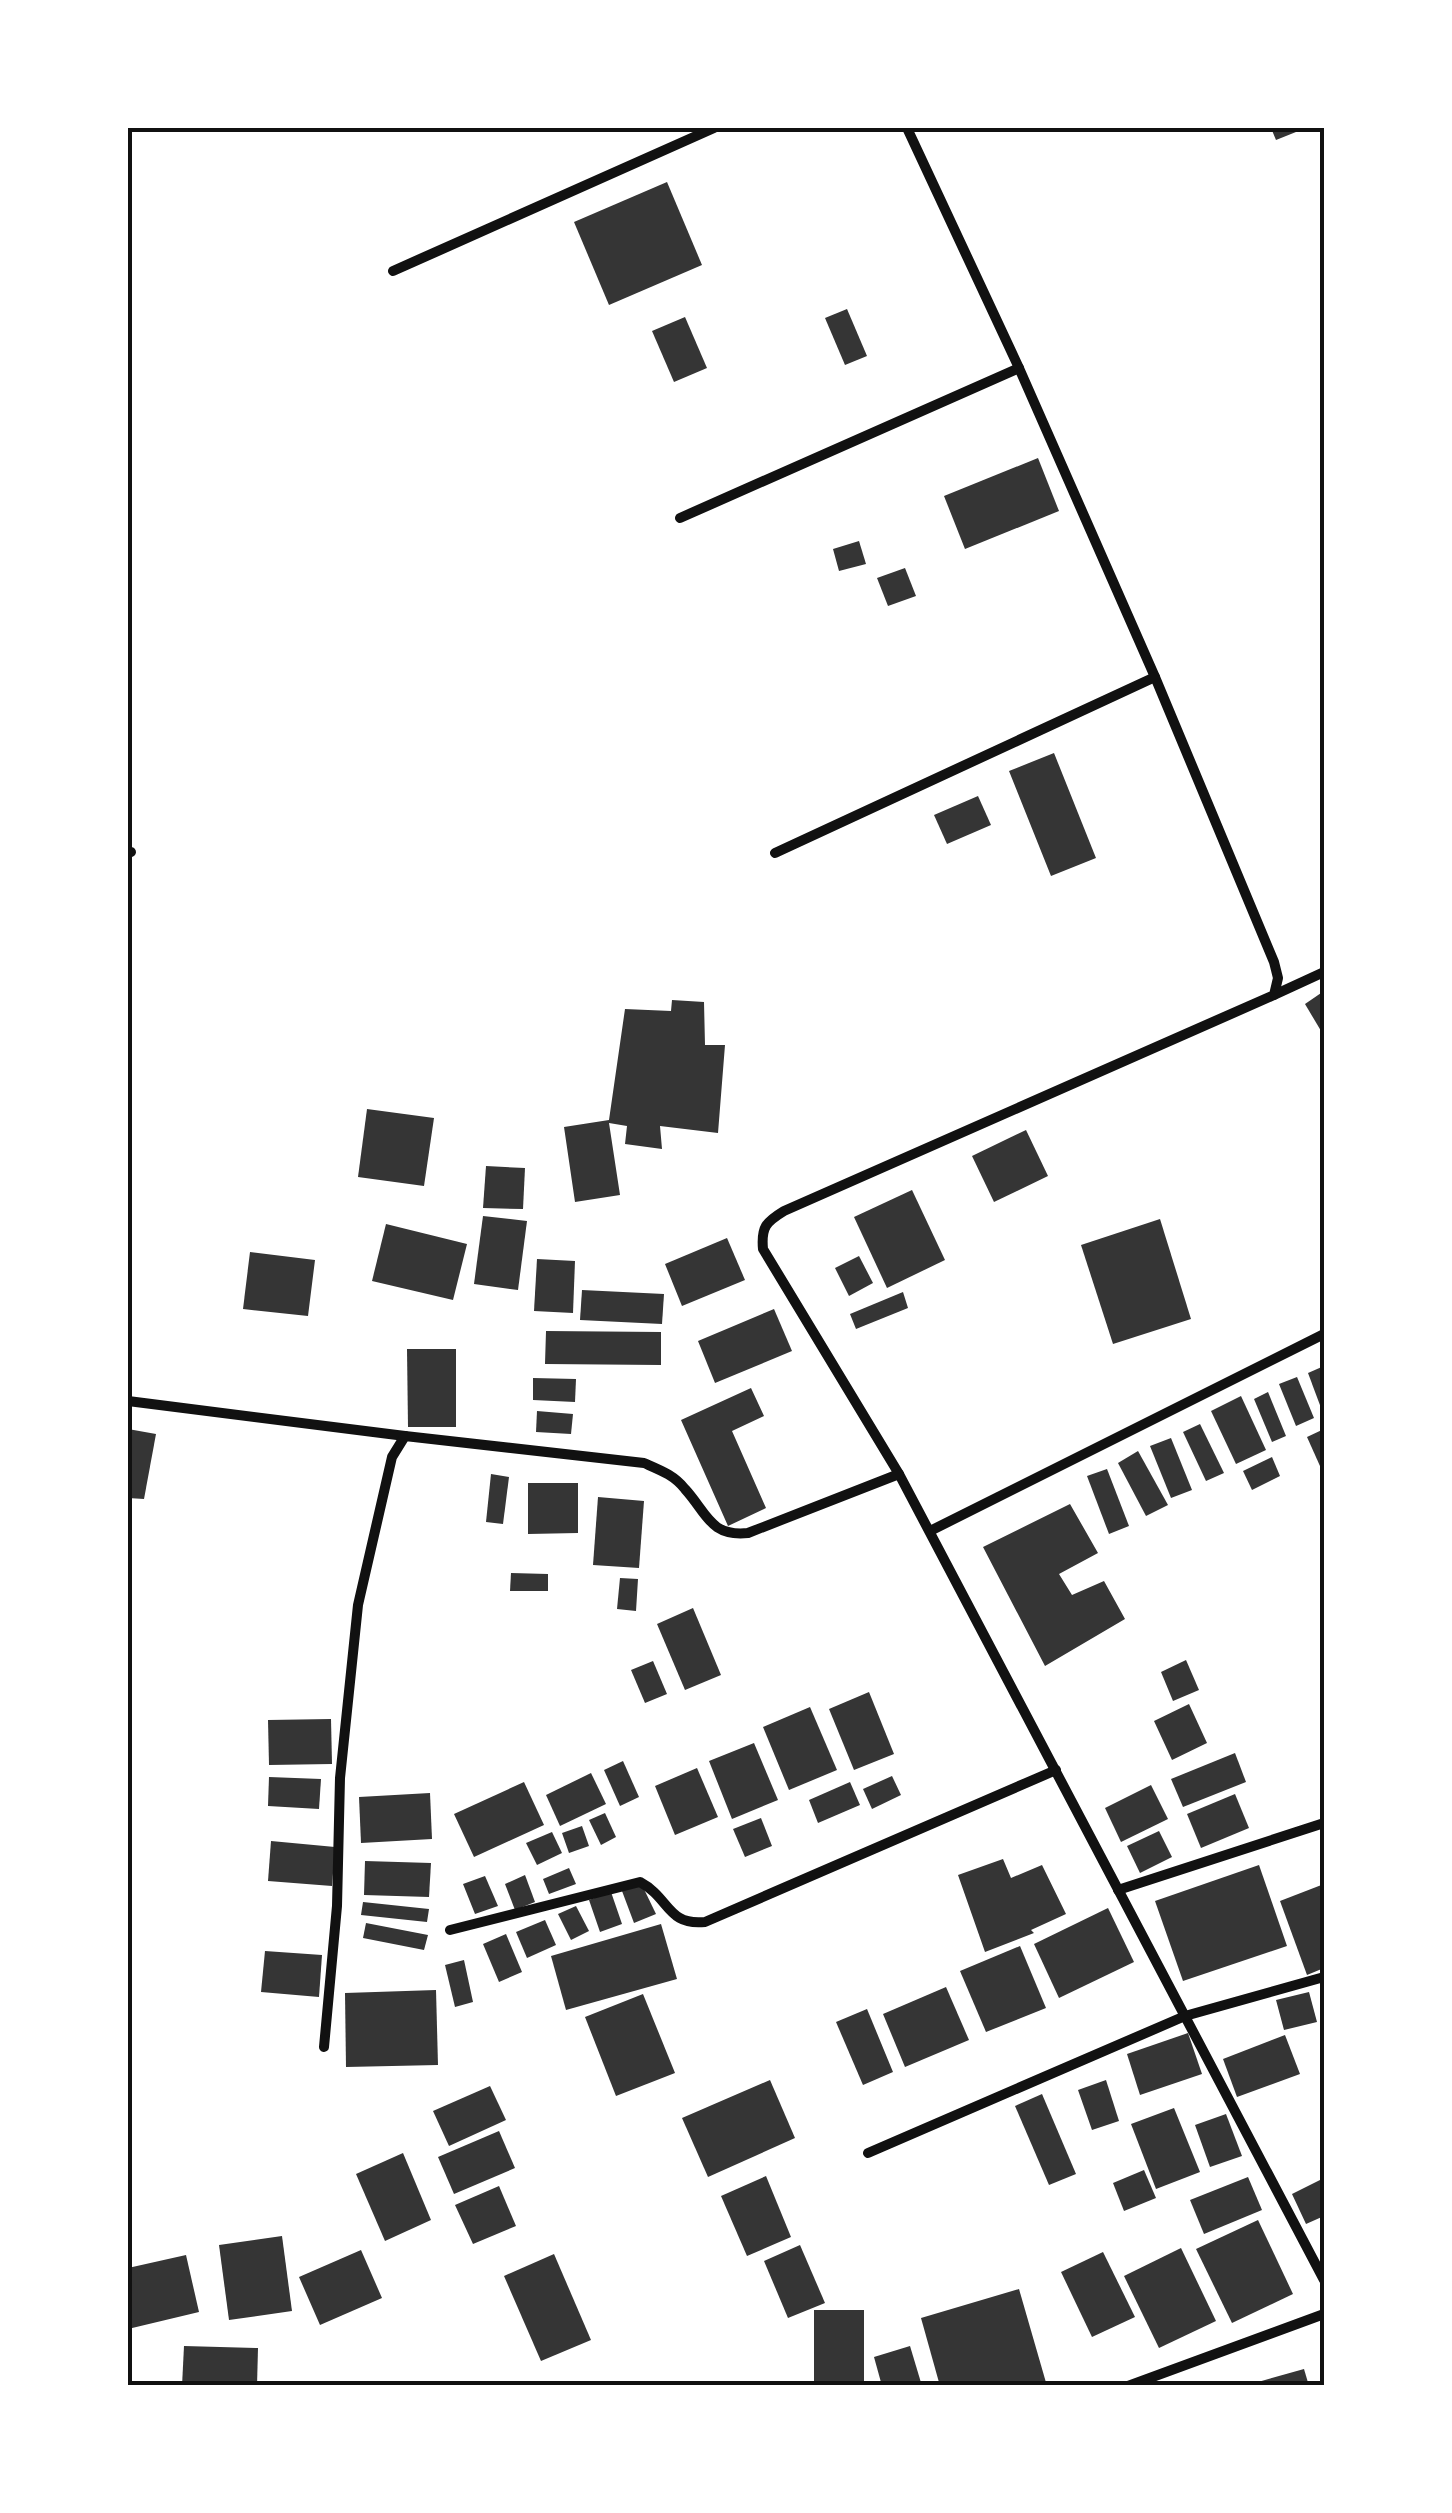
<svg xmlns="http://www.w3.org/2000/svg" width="1452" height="2513" viewBox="0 0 1452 2513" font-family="Helvetica,sans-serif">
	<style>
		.building { fill: #353535 }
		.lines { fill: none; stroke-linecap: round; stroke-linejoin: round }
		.minor { stroke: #111; stroke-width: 10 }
		.neatline { fill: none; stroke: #111; stroke-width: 4 }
	</style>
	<rect width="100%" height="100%" fill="#fff"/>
	<g class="building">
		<path d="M1271 128H1306L1276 140Z"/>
		<path d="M667 182 702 265 609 305 574 222Z"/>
		<path d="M847 309 867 356 845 365 825 318Z"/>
		<path d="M685 317 707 368 674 382 652 331Z"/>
		<path d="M1038 458 1059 511 965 549 944 496Z"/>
		<path d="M859 541 866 564 839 571 833 549Z"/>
		<path d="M905 568 916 596 888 606 877 578Z"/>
		<path d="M1054 753 1096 858 1051 876 1009 771Z"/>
		<path d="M978 796 991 825 947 844 934 815Z"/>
		<path d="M1324 991V1036L1305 1004Z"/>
		<path d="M672 1000 704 1002 705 1045H725L718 1133 660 1126 662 1149 625 1144 627 1126 609 1123 620 1195 575 1202 564 1127 609 1120 625 1009 671 1011Z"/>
		<path d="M367 1109 434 1118 424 1186 358 1177Z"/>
		<path d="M1026 1130 1048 1176 994 1202 972 1156Z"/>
		<path d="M486 1166 525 1168 523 1209 483 1208Z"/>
		<path d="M912 1190 945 1260 887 1288 854 1217Z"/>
		<path d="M483 1216 527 1221 518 1290 474 1284Z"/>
		<path d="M1160 1219 1191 1319 1113 1344 1081 1245Z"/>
		<path d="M386 1224 467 1244 453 1300 372 1281Z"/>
		<path d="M727 1238 745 1280 682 1306 665 1264Z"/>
		<path d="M250 1252 315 1260 308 1316 243 1309Z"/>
		<path d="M859 1256 873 1283 849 1296 835 1268Z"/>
		<path d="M537 1259 575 1261 573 1313 534 1311Z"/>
		<path d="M582 1290 664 1294 662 1324 580 1320Z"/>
		<path d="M903 1292 908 1308 856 1329 850 1314Z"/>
		<path d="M774 1309 792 1351 715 1383 698 1341Z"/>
		<path d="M546 1331 661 1332V1365L545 1364Z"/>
		<path d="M407 1349H456V1427H408Z"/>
		<path d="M1324 1366V1416L1308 1373Z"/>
		<path d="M1297 1377 1314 1418 1296 1426 1279 1384Z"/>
		<path d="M533 1378 576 1379 575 1402 533 1400Z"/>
		<path d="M751 1388 764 1416 732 1431 766 1508 728 1526 681 1420Z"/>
		<path d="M1268 1392 1286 1436 1272 1442 1254 1399Z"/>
		<path d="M1241 1396 1266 1450 1236 1464 1211 1411Z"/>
		<path d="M537 1411 573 1414 571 1434 536 1432Z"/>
		<path d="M1200 1424 1224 1473 1206 1481 1183 1432Z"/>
		<path d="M128 1429 156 1434 144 1499 128 1498Z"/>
		<path d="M1324 1429V1475L1307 1437Z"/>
		<path d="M1171 1438 1192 1490 1171 1498 1150 1446Z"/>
		<path d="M1138 1451 1168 1505 1146 1516 1118 1463Z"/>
		<path d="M1272 1457 1280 1476 1252 1490 1243 1471Z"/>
		<path d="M1107 1469 1129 1526 1109 1534 1087 1476Z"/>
		<path d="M491 1474 509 1477 503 1524 486 1522Z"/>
		<path d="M528 1483H578V1533L528 1534Z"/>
		<path d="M598 1497 644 1501 639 1568 593 1565Z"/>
		<path d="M1070 1504 1098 1553 1059 1574 1072 1595 1104 1581 1125 1619 1045 1666 983 1547Z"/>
		<path d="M511 1573 548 1574V1591H510Z"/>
		<path d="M620 1578 638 1579 636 1611 617 1609Z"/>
		<path d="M693 1608 721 1675 685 1690 657 1624Z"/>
		<path d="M1186 1660 1199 1690 1173 1701 1161 1672Z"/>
		<path d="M653 1661 667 1694 645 1703 631 1670Z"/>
		<path d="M869 1692 894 1754 854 1770 829 1709Z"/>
		<path d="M1189 1704 1207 1743 1172 1760 1154 1721Z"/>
		<path d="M810 1707 837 1770 789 1790 763 1727Z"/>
		<path d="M331 1719 332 1764 269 1765 268 1720Z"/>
		<path d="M754 1743 778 1800 732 1819 709 1761Z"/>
		<path d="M1235 1753 1246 1782 1183 1807 1171 1779Z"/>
		<path d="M623 1761 639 1797 620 1806 604 1770Z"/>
		<path d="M697 1768 718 1817 675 1835 655 1786Z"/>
		<path d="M591 1773 606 1804 560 1826 546 1795Z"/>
		<path d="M892 1776 901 1795 872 1809 863 1789Z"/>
		<path d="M269 1777 321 1779 319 1809 268 1806Z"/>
		<path d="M524 1782 544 1825 474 1857 454 1814Z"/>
		<path d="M850 1782 860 1805 818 1823 809 1800Z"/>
		<path d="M1151 1785 1168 1819 1121 1842 1105 1808Z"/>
		<path d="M430 1793 432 1839 361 1843 359 1797Z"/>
		<path d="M1235 1794 1249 1828 1201 1848 1187 1814Z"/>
		<path d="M605 1813 616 1837 601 1845 589 1820Z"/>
		<path d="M761 1818 772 1846 745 1857 733 1829Z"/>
		<path d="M582 1826 589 1846 569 1853 562 1833Z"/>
		<path d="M1159 1831 1172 1857 1140 1873 1127 1846Z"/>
		<path d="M552 1832 562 1853 537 1865 526 1843Z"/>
		<path d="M271 1841 335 1847 332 1886 268 1881Z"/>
		<path d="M1003 1859 1011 1878 1042 1865 1066 1914 1031 1930 1034 1933 985 1952 958 1875Z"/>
		<path d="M365 1861 431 1863 429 1897 364 1895Z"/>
		<path d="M1259 1865 1287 1946 1183 1981 1155 1901Z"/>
		<path d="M569 1868 576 1884 549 1894 543 1879Z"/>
		<path d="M525 1875 535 1902 515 1910 505 1884Z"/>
		<path d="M485 1876 498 1906 475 1914 463 1884Z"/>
		<path d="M1324 1884V1968L1307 1975 1280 1901Z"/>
		<path d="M642 1885 656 1914 634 1923 622 1891Z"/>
		<path d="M611 1892 622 1924 600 1932 589 1900Z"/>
		<path d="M363 1902 429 1909 427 1922 361 1915Z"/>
		<path d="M576 1906 589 1931 571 1940 558 1914Z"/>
		<path d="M1108 1908 1134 1962 1059 1998 1034 1944Z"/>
		<path d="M545 1920 556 1945 527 1958 516 1932Z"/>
		<path d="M366 1923 428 1935 424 1950 363 1938Z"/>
		<path d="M661 1924 677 1979 566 2010 551 1956Z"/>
		<path d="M506 1934 522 1972 499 1982 483 1944Z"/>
		<path d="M1020 1946 1046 2008 986 2032 960 1971Z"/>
		<path d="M265 1951 322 1955 319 1997 261 1992Z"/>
		<path d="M464 1960 473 2002 455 2007 445 1965Z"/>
		<path d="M946 1987 969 2040 905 2067 883 2014Z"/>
		<path d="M436 1990 438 2065 346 2067 345 1993Z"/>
		<path d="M1309 1992 1317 2022 1284 2030 1276 2000Z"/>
		<path d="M643 1994 675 2073 616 2096 585 2017Z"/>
		<path d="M867 2009 893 2072 863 2085 836 2022Z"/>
		<path d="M1188 2033 1202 2074 1140 2095 1127 2054Z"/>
		<path d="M1285 2035 1300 2074 1237 2097 1223 2059Z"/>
		<path d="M770 2080 795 2138 708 2177 682 2118Z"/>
		<path d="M1106 2080 1119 2121 1092 2130 1078 2090Z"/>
		<path d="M490 2086 506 2120 449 2146 433 2111Z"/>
		<path d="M1042 2094 1076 2174 1049 2185 1015 2106Z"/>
		<path d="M1174 2108 1200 2172 1156 2189 1131 2124Z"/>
		<path d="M1226 2114 1242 2156 1210 2167 1195 2125Z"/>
		<path d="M499 2131 515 2168 454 2194 438 2157Z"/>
		<path d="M403 2153 431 2220 385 2241 356 2174Z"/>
		<path d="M1144 2170 1156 2198 1124 2211 1113 2183Z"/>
		<path d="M766 2176 791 2237 747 2256 721 2196Z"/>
		<path d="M1248 2177 1262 2210 1204 2234 1190 2200Z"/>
		<path d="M1324 2178V2216L1306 2224 1292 2194Z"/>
		<path d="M499 2186 516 2226 473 2244 455 2205Z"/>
		<path d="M1258 2220 1293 2294 1232 2323 1196 2249Z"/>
		<path d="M282 2236 292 2311 229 2320 219 2245Z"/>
		<path d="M800 2245 825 2303 788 2318 764 2261Z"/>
		<path d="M1181 2248 1216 2321 1159 2348 1124 2276Z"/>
		<path d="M361 2250 382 2298 320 2325 299 2277Z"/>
		<path d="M1103 2252 1135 2317 1092 2337 1061 2272Z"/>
		<path d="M554 2254 591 2340 541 2361 504 2276Z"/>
		<path d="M186 2255 199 2312 128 2329V2268Z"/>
		<path d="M1019 2289 1047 2386H940L921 2318Z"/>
		<rect x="814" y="2310" width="50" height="76"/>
		<path d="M184 2346 258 2348 257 2386H182Z"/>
		<path d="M910 2346 922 2386H882L874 2357Z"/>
		<path d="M1304 2369 1309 2386H1251V2384Z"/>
	</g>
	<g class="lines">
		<g class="minor">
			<path d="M907 128 1019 368 1155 677 1274 962 1278 978 1274 995 784 1211C766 1222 761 1227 763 1249L899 1474 1324 2280"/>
			<path d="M393 271 714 128"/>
			<path d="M680 518 1019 368"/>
			<path d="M128 853 131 852"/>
			<path d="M775 853 1155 677"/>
			<path d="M1274 995 1324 972"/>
			<path d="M128 1401 405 1436"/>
			<path d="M930 1531 1324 1334"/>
			<path d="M1118 1890 1324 1823"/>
			<path d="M450 1930 640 1882C670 1898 667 1926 705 1922L1056 1770"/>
			<path d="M324 2047 337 1906 340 1778 358 1605 392 1457 405 1436 644 1463C660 1470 674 1475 685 1489 707 1513 710 1537 748 1533L899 1474"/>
			<path d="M868 2153 1185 2016 1324 1977"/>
			<path d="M1128 2386 1324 2314"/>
		</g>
	</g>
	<rect width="1452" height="2513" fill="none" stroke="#ffffff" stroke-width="260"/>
	<rect x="130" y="130" width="1192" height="2253" class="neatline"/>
</svg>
